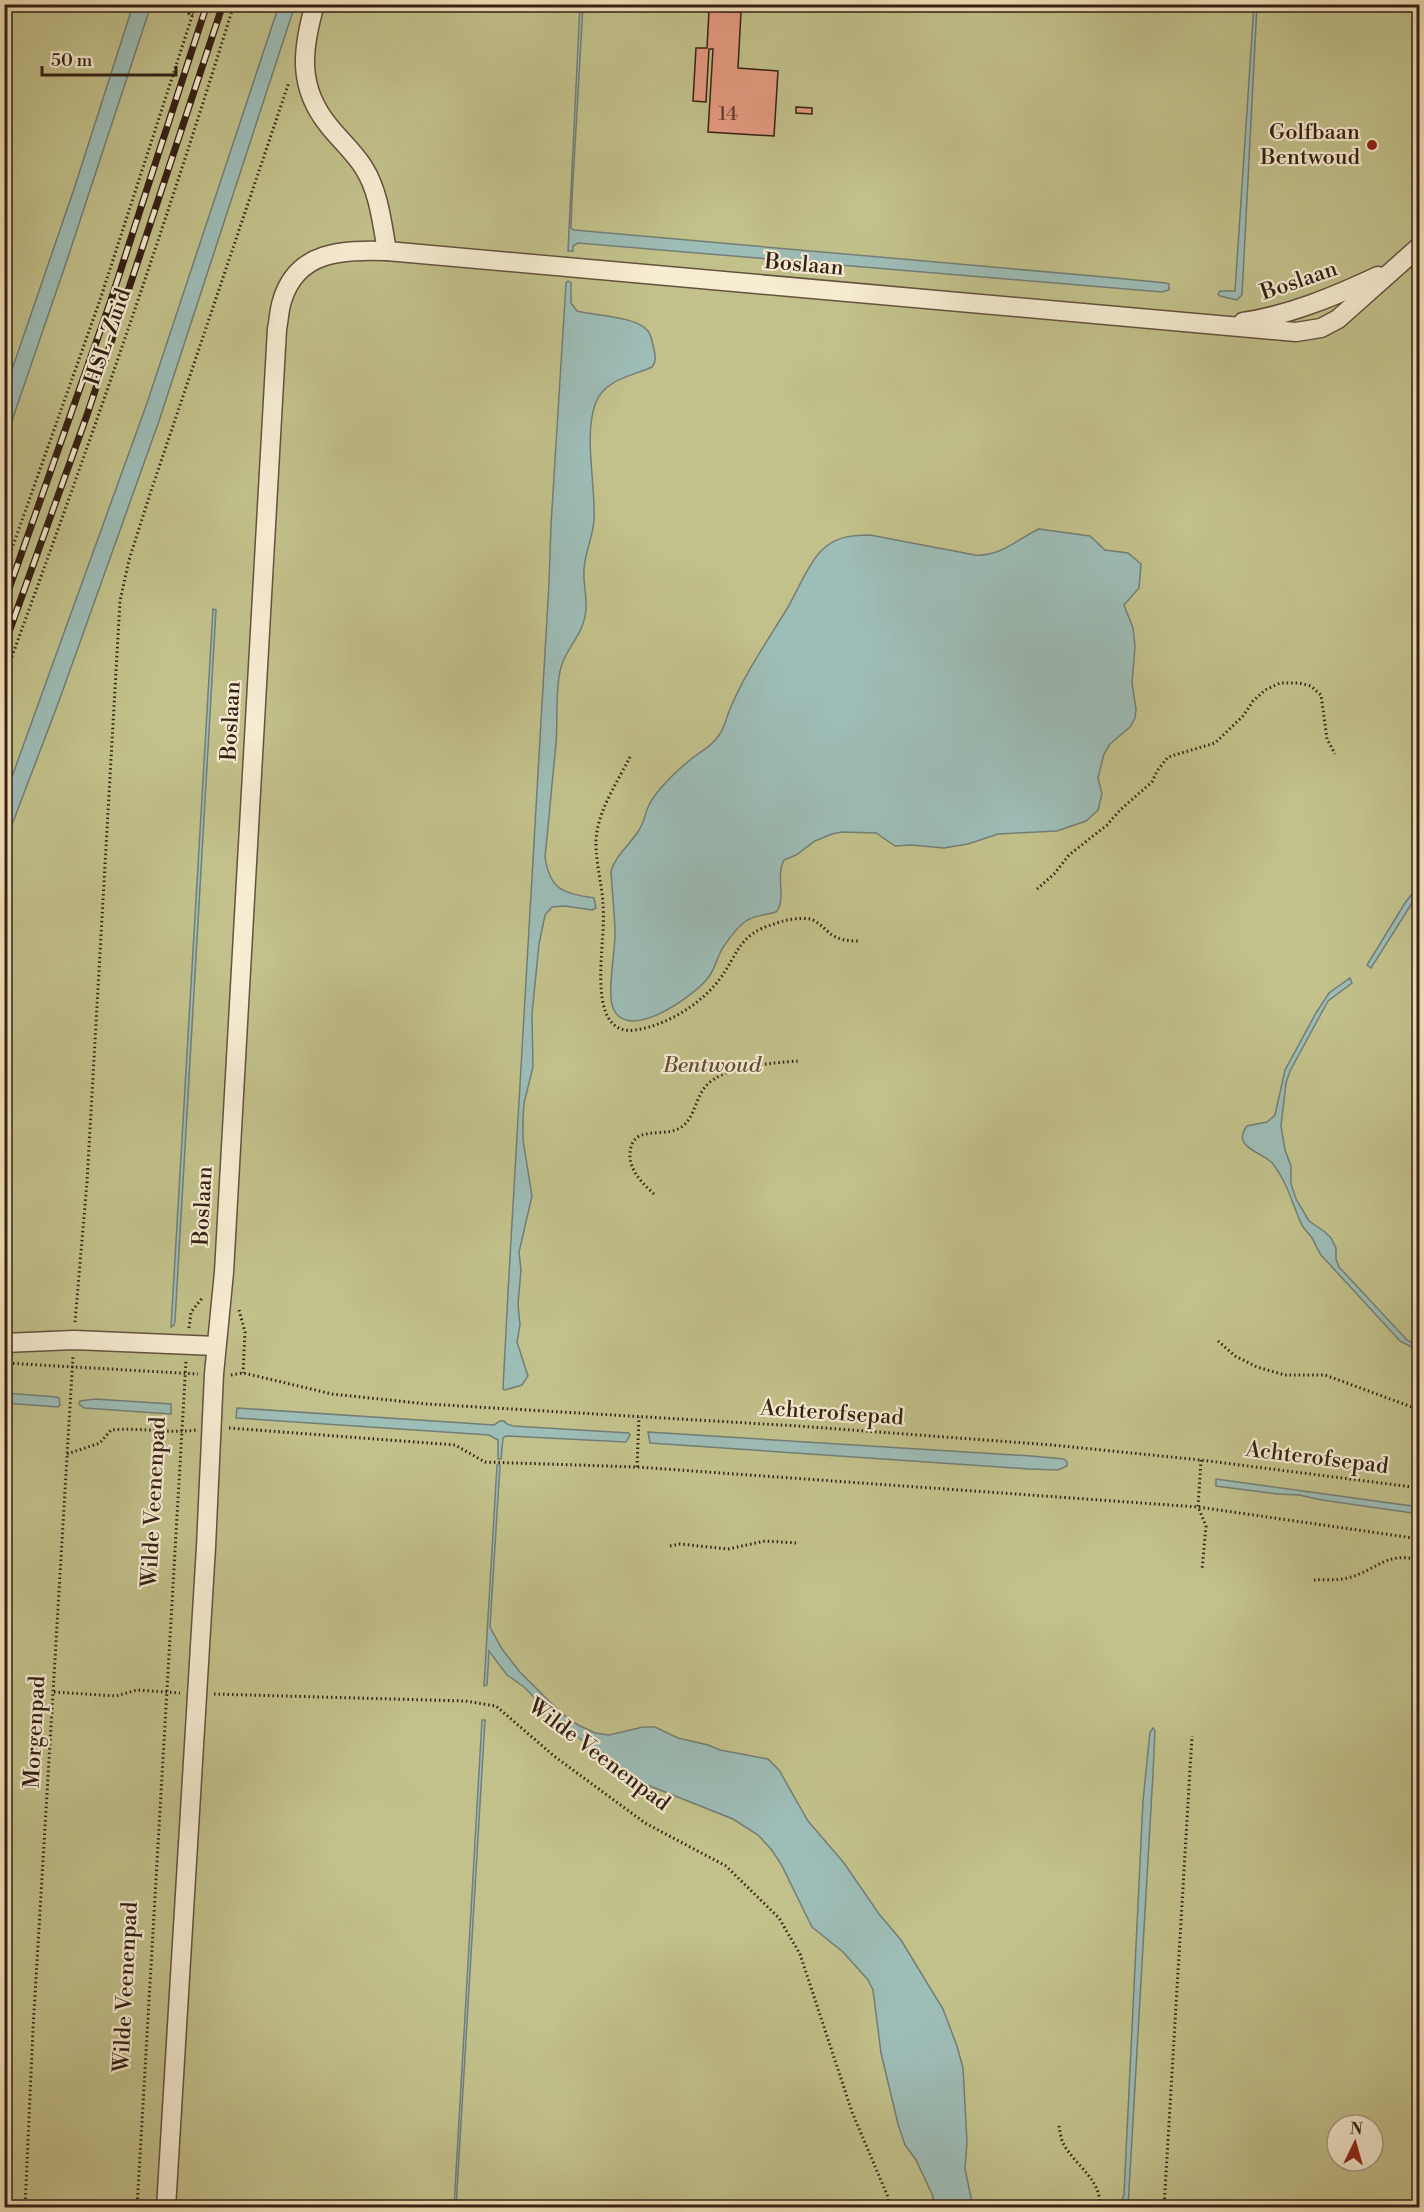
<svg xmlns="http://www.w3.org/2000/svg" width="1424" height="2212" viewBox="0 0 1424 2212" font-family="'Libre Bodoni',serif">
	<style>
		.green { fill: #c2c18b; stroke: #7b7050; stroke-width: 1.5; fill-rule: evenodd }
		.water { fill: #9dbdb7; stroke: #737e76; stroke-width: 1.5 }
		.building { fill: #e59a81; stroke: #342015; stroke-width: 1.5 }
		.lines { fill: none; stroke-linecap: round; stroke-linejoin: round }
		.street-casing { stroke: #64513e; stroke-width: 21 }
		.path { stroke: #342015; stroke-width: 3; stroke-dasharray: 1.5 3; stroke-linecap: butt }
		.street { stroke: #f7edd3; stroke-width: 18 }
		.rail-casing { stroke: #342015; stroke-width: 7 }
		.rail { stroke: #f7edd3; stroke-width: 4.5; stroke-dasharray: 14; stroke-linecap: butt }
		.poi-dot { fill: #8f2418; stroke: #f7edd3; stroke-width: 2 }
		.labels { text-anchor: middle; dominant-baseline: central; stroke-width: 4.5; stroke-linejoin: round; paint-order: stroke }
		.number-label { font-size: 20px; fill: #603e30 }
		.poi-label { font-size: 22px; fill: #342015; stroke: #f7edd3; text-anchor: end }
		.street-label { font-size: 22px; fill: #342015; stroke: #f7edd3 }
		.park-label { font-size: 22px; font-style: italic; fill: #5f5038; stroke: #f7edd3 }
	</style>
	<rect width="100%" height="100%" fill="#f3e3bb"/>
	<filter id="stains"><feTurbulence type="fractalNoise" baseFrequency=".00333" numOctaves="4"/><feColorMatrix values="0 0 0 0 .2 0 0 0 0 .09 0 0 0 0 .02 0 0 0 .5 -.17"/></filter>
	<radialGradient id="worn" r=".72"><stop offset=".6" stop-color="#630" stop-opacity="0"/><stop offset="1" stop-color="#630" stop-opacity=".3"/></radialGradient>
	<path class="green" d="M5 5H1419V2207L5 2208ZM1337 2125H1373V2161H1337Z"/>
	<g class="water">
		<path d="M133 5H151L66 263 5 441V390L74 189Z"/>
		<path d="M279 5H295L159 421 59 701 5 843V796L147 403Z"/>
		<path d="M580 5H583L572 199 571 228 574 230 1105 277 1166 283 1169 284V290L1162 292 578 243 573 246V251H568Z"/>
		<path d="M1254 5H1257L1242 295 1237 300 1220 296 1218 294 1220 291H1235Z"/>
		<path d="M568 281 571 283V303L577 311C596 316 636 316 648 331 652 337 652 343 654 349 655 356 657 361 652 367 633 376 605 379 596 402 583 435 596 485 594 520 593 537 585 552 584 569 583 583 587 596 586 610 584 636 565 647 560 671 555 696 558 720 556 744 552 782 549 820 545 857 550 891 564 893 594 898L596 908 592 910 565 906 552 907 545 915 539 944 532 1014 533 1067 524 1103 523 1118V1140L532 1196 519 1252 521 1270 518 1304 520 1325 517 1342 528 1376 522 1385 505 1390 503 1389 508 1292 549 583 551 525 566 283Z"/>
		<path d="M1039 529 1090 536 1105 550 1128 553 1141 564 1139 588 1124 605 1133 628 1135 647 1132 683 1136 709 1135 718 1130 727 1110 744 1104 754 1098 778 1102 794 1098 810 1086 821 1057 831 998 834 968 844 944 848 911 845 895 846 876 833 842 832 832 834 815 841 796 855 784 860C775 876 787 900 776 912 767 915 753 915 746 921 737 927 728 940 722 949 717 958 715 969 708 978 695 995 628 1044 613 1008 607 993 615 952 615 935 615 914 612 892 611 871 617 853 630 845 639 830 644 823 645 813 649 805 655 792 677 770 689 761 699 752 712 747 719 735 725 727 726 718 730 709 745 673 768 640 788 607 799 588 806 568 820 552 834 537 850 535 870 535L975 555C1001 557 1017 539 1039 529Z"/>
		<path d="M213 609 216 610 175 1321 174 1325 171 1327Z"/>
		<path d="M1419 885V892L1371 968 1367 965 1405 903Z"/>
		<path d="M1350 978 1352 983 1328 1001 1290 1071 1286 1083 1281 1126 1285 1150 1291 1166V1184L1296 1199 1309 1221 1325 1232 1331 1238 1336 1248V1259L1339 1267 1407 1340 1419 1347V1351L1400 1341 1321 1255C1317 1249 1315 1243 1312 1238 1309 1233 1303 1229 1301 1223 1292 1203 1287 1182 1273 1164 1264 1152 1230 1148 1247 1126L1267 1122 1275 1115 1285 1070 1316 1013 1329 993Z"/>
		<path d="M4 1393 57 1397 59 1398 60 1405 58 1407 5 1403Z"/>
		<path d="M95 1399 171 1404V1414L84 1408 79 1404 80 1401Z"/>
		<path d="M237 1408 494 1425 500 1421H504L507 1424 513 1426 629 1433 630 1435 626 1442 506 1436 503 1438 501 1459H498V1440L489 1435 236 1418Z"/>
		<path d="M648 1432 1031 1456 1064 1459 1067 1462V1466L1058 1470 1029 1469 650 1443Z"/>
		<path d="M497 1465H500L490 1627 502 1649 519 1671 560 1712 578 1725 595 1733 609 1735 643 1727H655L678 1738 708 1745 720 1750 768 1759 779 1770 808 1821 844 1863 879 1914 901 1940 943 2009 957 2046 963 2068 967 2142 965 2169 973 2207H935L932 2194 916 2160 905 2145 898 2124 881 2053 873 1990 868 1980 843 1952 812 1927 781 1864 771 1849 758 1835 733 1819 635 1780 579 1738 546 1709 524 1687 507 1675 489 1651 487 1685 484 1686Z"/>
		<path d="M1216 1479 1419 1507V1514L1322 1500 1299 1495 1278 1494 1216 1486Z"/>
		<path d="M482 1720H485L456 2207H454Z"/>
		<path d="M1153 1728 1155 1731 1153 1773 1128 2207H1120L1124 2194 1143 1801 1150 1732Z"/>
	</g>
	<g class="building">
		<path d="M709 11 741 12 738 68 778 71 774 136 708 132 713 49H709L706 102 693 101 696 48H707Z"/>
		<path d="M796 107 812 108V114L796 113Z"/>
	</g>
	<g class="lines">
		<defs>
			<g id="street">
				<path d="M315 4C302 49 297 87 329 126 340 140 354 152 364 168 379 192 382 223 387 251"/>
				<path d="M1243 322C1290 315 1335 296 1378 276"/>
				<path d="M4 1343 74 1340 216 1346"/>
				<path d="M166 2208 206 1547 214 1374 224 1272 277 329C279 320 279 310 282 301 297 250 343 250 387 251L1296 332 1321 328 1338 319 1420 246"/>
			</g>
		</defs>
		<use href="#street" class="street-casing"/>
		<g class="path">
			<path d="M192 4 189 14 193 15"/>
			<path d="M4 571 100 300 196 4"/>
			<path d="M4 678C86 455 164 231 234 4"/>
			<path d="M630 757C619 779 600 808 597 832 593 853 602 882 603 904 604 918 603 932 602 945 601 971 593 1036 635 1030 665 1026 700 1005 719 980 739 954 737 935 774 924 784 920 799 917 810 919 818 921 825 930 832 935 840 940 849 941 858 941"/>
			<path d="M1037 889 1054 874 1069 855 1107 825 1120 810 1152 782 1157 771 1168 757 1215 743 1243 716 1253 701 1265 690 1280 683H1299L1311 686 1321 695 1327 739 1335 754"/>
			<path d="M654 1194C640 1181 626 1167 631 1147 632 1142 635 1139 639 1136 653 1130 672 1136 684 1125 695 1115 696 1097 706 1086 723 1066 773 1063 798 1061"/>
			<path d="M239 1310 245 1332 243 1373"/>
			<path d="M75 1322 87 1182 120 601 129 560 151 491 289 82"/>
			<path d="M189 1328 191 1312 203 1297"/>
			<path d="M1218 1341 1235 1356 1257 1367 1285 1375H1325L1420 1410"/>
			<path d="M4 1363 198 1374"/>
			<path d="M231 1375 243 1373 252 1375 332 1394 427 1404 798 1426 1052 1445 1201 1460 1420 1488"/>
			<path d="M229 1428 455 1445 485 1462 637 1467 1198 1507 1420 1539"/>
			<path d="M67 1454 100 1443 111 1430C139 1427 168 1434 196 1430"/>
			<path d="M1201 1460 1198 1507 1206 1526 1202 1570"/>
			<path d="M637 1467 639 1417"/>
			<path d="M670 1546 680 1544 728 1549 765 1541 796 1543"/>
			<path d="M1314 1580C1324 1579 1337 1581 1347 1578 1377 1571 1384 1551 1420 1560"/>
			<path d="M54 1692 116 1696 137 1690 180 1693"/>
			<path d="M214 1694 465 1701 496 1706 554 1756 645 1823 726 1866 779 1918 800 1954 852 2112 888 2197 889 2208"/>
			<path d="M1420 1775 1418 1779 1420 1791"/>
			<path d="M1059 2126C1060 2132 1061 2140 1064 2145 1076 2166 1102 2180 1100 2208"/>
			<path d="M25 2208 33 2029 73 1356"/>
			<path d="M137 2208 186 1361"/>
			<path d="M1164 2208 1192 1736"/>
		</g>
		<use href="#street" class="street"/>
		<defs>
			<g id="rail">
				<path d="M4 603 110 303 207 4"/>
				<path d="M4 646 87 415 223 4"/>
			</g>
		</defs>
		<use href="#rail" class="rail-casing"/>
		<use href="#rail" class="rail"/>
	</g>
	<circle class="poi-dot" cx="1372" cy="145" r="6"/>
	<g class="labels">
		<g class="number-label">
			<text x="728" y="114">14</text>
		</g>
		<g class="poi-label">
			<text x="1360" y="132">Golfbaan<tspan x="1360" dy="25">Bentwoud</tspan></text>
		</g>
		<g class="street-label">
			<text transform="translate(804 265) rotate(5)">Boslaan</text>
			<text transform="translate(1299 281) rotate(-19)">Boslaan</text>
			<text transform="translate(108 337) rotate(-71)">HSL-Zuid</text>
			<text transform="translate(231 721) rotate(-87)">Boslaan</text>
			<text transform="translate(203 1206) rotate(-87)">Boslaan</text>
			<text transform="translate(832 1413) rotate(4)">Achterofsepad</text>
			<text transform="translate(1317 1458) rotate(7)">Achterofsepad</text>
			<text transform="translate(154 1502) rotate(-87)">Wilde Veenenpad</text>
			<text transform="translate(35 1732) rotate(-87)">Morgenpad</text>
			<text transform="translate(599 1755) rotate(37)">Wilde Veenenpad</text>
			<text transform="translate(126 1987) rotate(-87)">Wilde Veenenpad</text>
		</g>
		<g class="park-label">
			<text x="712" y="1065">Bentwoud</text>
		</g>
	</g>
	<rect width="1424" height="2212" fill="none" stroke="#f3e3bb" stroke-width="24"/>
	<rect x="6" y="6" width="1412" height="2200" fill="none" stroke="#342015" stroke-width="3"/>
	<rect x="12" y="12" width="1400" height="2188" fill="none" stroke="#342015" stroke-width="1.5"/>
	<g transform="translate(1355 2143) rotate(5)"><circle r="28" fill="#f7edd3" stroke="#a99b87" stroke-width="1.5"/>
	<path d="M0-4.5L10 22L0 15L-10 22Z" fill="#8f2418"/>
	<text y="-9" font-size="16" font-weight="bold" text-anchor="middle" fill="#342015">N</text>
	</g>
	<path d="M42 66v9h134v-9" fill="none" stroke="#342015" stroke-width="3"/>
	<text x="51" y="66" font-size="18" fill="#342015" stroke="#f7edd3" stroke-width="4.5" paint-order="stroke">50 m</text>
	<rect width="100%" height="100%" filter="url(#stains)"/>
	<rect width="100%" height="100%" fill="url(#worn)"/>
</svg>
